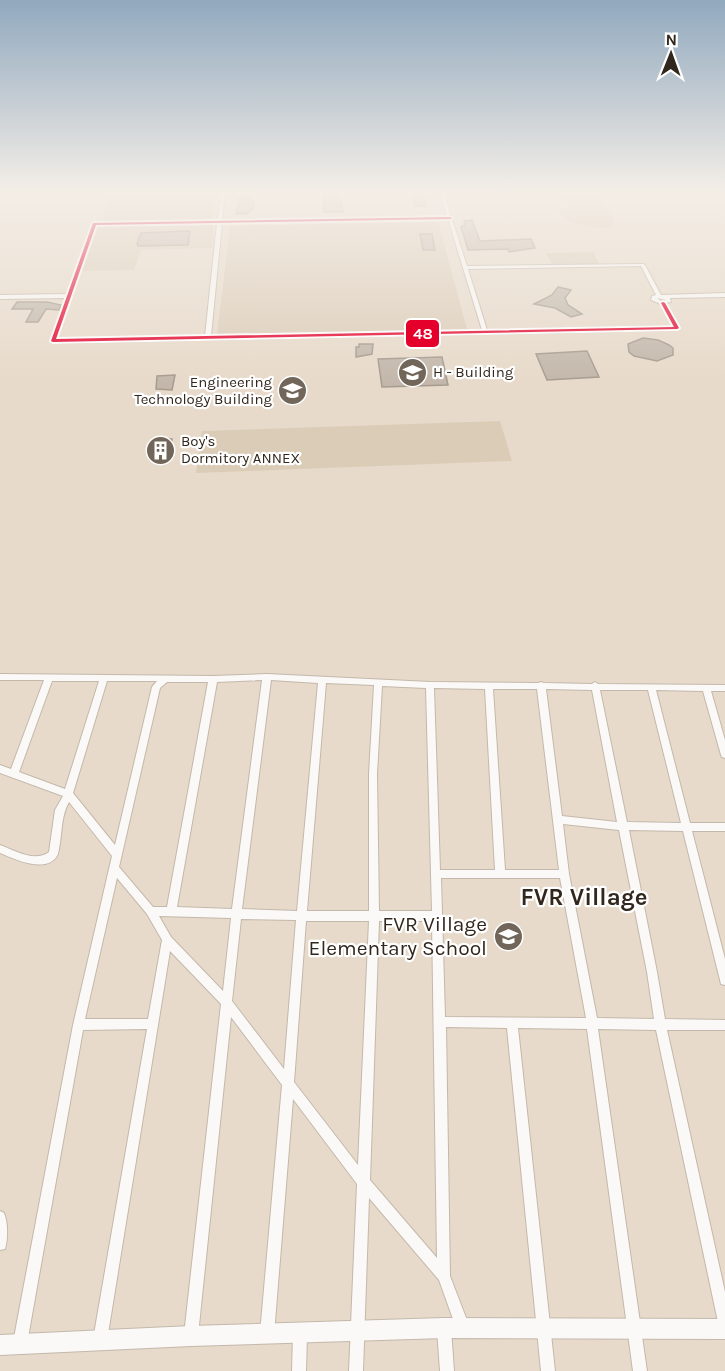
<svg xmlns="http://www.w3.org/2000/svg" width="725" height="1371" viewBox="0 0 725 1371" font-family="Karla,sans-serif">
	<style>
		.green { fill: #dbccb8 }
		.building { fill: #c2b7aa; stroke: #a69b8f; stroke-width: 1.5 }
		.lines { fill: none; stroke-linecap: round; stroke-linejoin: round }
		.street-casing { stroke: #c3b8ab; stroke-width: 2 }
		.secondary-casing { stroke: #c3b8ab; stroke-width: 2 }
		.street { fill: #fbf9f7; fill-rule: evenodd }
		.secondary { fill: #fbf9f7; fill-rule: evenodd }
		.bus-1-casing { stroke: #fff; stroke-width: 4 }
		.bus-1 { fill: #e4002b; fill-rule: evenodd }
		.labels { text-anchor: middle; dominant-baseline: central; stroke-width: 4.5; stroke-linejoin: round; paint-order: stroke }
		.far-poi-label { font-size: 15px; fill: #31271c; stroke: #fff; text-anchor: start }
		.near-poi-label { font-size: 21px; fill: #31271c; stroke: #fff; text-anchor: end }
		.near-neighbourhood-label { font-size: 24px; font-weight: bold; fill: #31271c; stroke: #fff }
		.line-badge { stroke: #fff; stroke-width: 2 }
		.badge-label { font-size: 16px; text-anchor: middle; font-weight: bold; fill: #fff }
	</style>
	<rect width="100%" height="100%" fill="#e7daca"/>
	<g class="green">
		<path d="M216 191 212 217 205 220 110 222 105 221 103 216 110 193Z"/>
		<path d="M509 191H596L614 220 610 228C595 228 562 226 558 209L568 207 563 198C545 192 526 200 509 191Z"/>
		<path d="M438 222 467 329 217 335 230 226Z"/>
		<path d="M214 224 212 248 141 250 134 270 82 271 98 226Z"/>
		<path d="M593 252 600 265 553 266 546 253Z"/>
		<path d="M500 421 512 461 196 473 202 431Z"/>
	</g>
	<g class="building">
		<path d="M411 191H422L426 206H415Z"/>
		<path d="M323 195H340L343 212H324Z"/>
		<path d="M240 196H249L248 198 254 200 253 209 246 214H236Z"/>
		<path d="M472 220 480 241 531 239 535 248 509 252 508 249 468 250 461 227 465 225 464 221Z"/>
		<path d="M190 231 188 245 138 246 137 244 141 233Z"/>
		<path d="M420 234H432L435 250H423Z"/>
		<path d="M558 287 571 290 565 298 568 305 582 314 571 317 555 308 534 304 552 295Z"/>
		<path d="M17 302H47L61 305 59 310 46 309 38 322H26L33 309H12Z"/>
		<path d="M643 338 658 340 669 345 673 348V355L657 361 634 356 629 352 628 344Z"/>
		<path d="M359 344H373L372 354 356 357V347H359Z"/>
		<path d="M587 351 599 377 547 380 536 354Z"/>
		<path d="M442 357 448 385 382 387 378 359Z"/>
		<path d="M175 375 172 390 156 389 157 376Z"/>
		<path d="M155 439H172L169 461H152Z"/>
	</g>
	<g class="lines">
		<defs>
			<g id="street">
				<path d="M221 191H225L222 220 447 217 439 191H443L467 266 643 264 645 265 661 295 725 293V297L670 298 671 302 666 303 680 328 677 330 53 343 50 341 66 298 0 299V295L67 294 92 223 218 221ZM448 219 482 330 211 336 222 223ZM217 223 205 336 56 339 96 225ZM641 266 656 295 652 296 651 300 661 304 673 326 487 330 468 269ZM657 298 666 300 661 301Z"/>
				<path d="M0 674 213 676 267 674 430 682 538 683 541 682 544 683 592 684 595 682 598 684 725 685V691H711L725 740V758L722 757 721 755 703 691 656 690 690 823H725V831H692L725 959V985L721 984 720 980 683 831 629 830 657 972 665 1019 725 1020V1030H667L725 1292V1329L720 1327 718 1322 656 1030 598 1029 647 1371H633L587 1029 518 1028 555 1371H541L507 1028 446 1027 450 1276 470 1328 468 1333 463 1335 458 1333 439 1280 369 1198 363 1371H349L357 1184 293 1099 274 1334 272 1339 267 1341 262 1339 260 1334 282 1085 231 1017 198 1335 196 1340 191 1342 186 1340 184 1335 221 1004 170 951 107 1340 105 1345 100 1347 95 1345 93 1340 147 1029 83 1030 27 1343 25 1348 20 1350 15 1348 13 1343 73 1025 112 856 69 802C62 814 62 829 60 843 59 847 59 853 57 856 46 874 14 859 0 853V845C14 850 35 863 49 852L55 810 63 796 0 773V765L11 769 44 680H0ZM262 680 232 909 177 907 217 682ZM271 680 318 683 297 911 242 909ZM52 681H99L65 789 19 772ZM107 681H157L152 687 115 845 73 793ZM167 682H208L167 907H153L119 867 160 688ZM326 683 374 685 369 774V911H307ZM382 686 426 688 432 911H379L377 774ZM434 688 485 689 495 870H440ZM493 689H537L559 870H505ZM546 689 592 690 617 822 562 816ZM600 690H648L681 823 627 822ZM563 824 619 830 647 972 654 1019 597 1018 569 874ZM117 878 147 914 162 940 148 1019H85ZM441 878H560L586 1018 445 1017ZM159 916 231 918 223 991 171 937ZM241 919 296 920 284 1069 232 1001ZM306 921H369L358 1165 294 1082ZM379 921H432L437 1258 370 1180Z"/>
				<path d="M0 1211 4 1213C8 1222 8 1239 5 1249L0 1250Z"/>
				<path d="M444 1322 449 1324 451 1329 454 1371H440L437 1329 439 1324Z"/>
				<path d="M300 1327 305 1329 307 1334 306 1371H292L293 1334 295 1329Z"/>
			</g>
			<path id="secondary" d="M444 1318 725 1319V1339L444 1338 191 1346 0 1355V1335L191 1326Z"/>
		</defs>
		<use href="#street" class="street-casing"/>
		<use href="#secondary" class="secondary-casing"/>
		<use href="#street" class="street"/>
		<use href="#secondary" class="secondary"/>
		<defs>
			<path id="bus-1" d="M450 217 452 218 451 219 96 225 56 339 674 327 661 303 663 302 665 303 679 328 677 329 53 342 51 341 93 223Z"/>
		</defs>
		<use href="#bus-1" class="bus-1-casing"/>
		<use href="#bus-1" class="bus-1"/>
	</g>
	<linearGradient id="sky" x2="0" y2="1"><stop stop-color="#91a9be"/><stop offset="0.5" stop-color="#f4eee7"/><stop offset="1" stop-color="#f4eee7" stop-opacity="0"/></linearGradient>
	<rect width="725" height="383" fill="url(#sky)"/>
	<defs>
		<symbol id="university-disc" viewBox="-11 -11 22 22"><circle r="9.5" fill="#716659" stroke="#fff"/><path d="M0-5L7-2L0 1L-7-2ZM-4 1L0 2.5L4 1V4Q0 6-4 4Z" fill="#fff"/></symbol>
		<symbol id="building-disc" viewBox="-11 -11 22 22"><circle r="9.5" fill="#716659" stroke="#fff"/><path d="M-4-6H4V6H1V3H-1V6H-4ZM-2.5-4.3h1.7v1.8h-1.7ZM.8-4.3h1.7v1.8H.8ZM-2.5-1h1.7V.8h-1.7ZM.8-1h1.7V.8H.8Z" fill="#fff"/></symbol>
		<symbol id="school-disc" viewBox="-11 -11 22 22"><circle r="9.5" fill="#716659" stroke="#fff"/><path d="M0-5L7-2L0 1L-7-2ZM-4 1L0 2.5L4 1V4Q0 6-4 4Z" fill="#fff"/></symbol>
	</defs>
	<g fill-rule="evenodd">
		<use href="#university-disc" x="396" y="356" width="33" height="33"/>
		<use href="#university-disc" x="276" y="374" width="33" height="33"/>
		<use href="#building-disc" x="144" y="434" width="33" height="33"/>
		<use href="#school-disc" x="492" y="920" width="33" height="33"/>
	</g>
	<g class="labels">
		<g class="far-poi-label">
			<text x="433" y="372">H - Building</text>
			<text x="272" y="382" text-anchor="end">Engineering<tspan x="272" dy="17">Technology Building</tspan></text>
			<text x="181" y="441">Boy's<tspan x="181" dy="17">Dormitory ANNEX</tspan></text>
		</g>
		<g class="near-poi-label">
			<text x="487" y="924">FVR Village<tspan x="487" dy="24">Elementary School</tspan></text>
		</g>
		<g class="near-neighbourhood-label">
			<text x="584" y="897">FVR Village</text>
		</g>
	</g>
	<rect class="line-badge" x="405" y="319" width="35" height="29" rx="6" fill="#e4002b"/>
	<g class="badge-label">
		<text x="423" y="339">48</text>
	</g>
	<g transform="translate(671 54) rotate(1)" stroke="#ffffff" stroke-width="4.5" paint-order="stroke">
	<path d="M0-4.5L10 22L0 15L-10 22Z" fill="#31271c"/>
	<text y="-9" font-size="16" font-weight="bold" text-anchor="middle" fill="#31271c">N</text>
	</g>
</svg>
